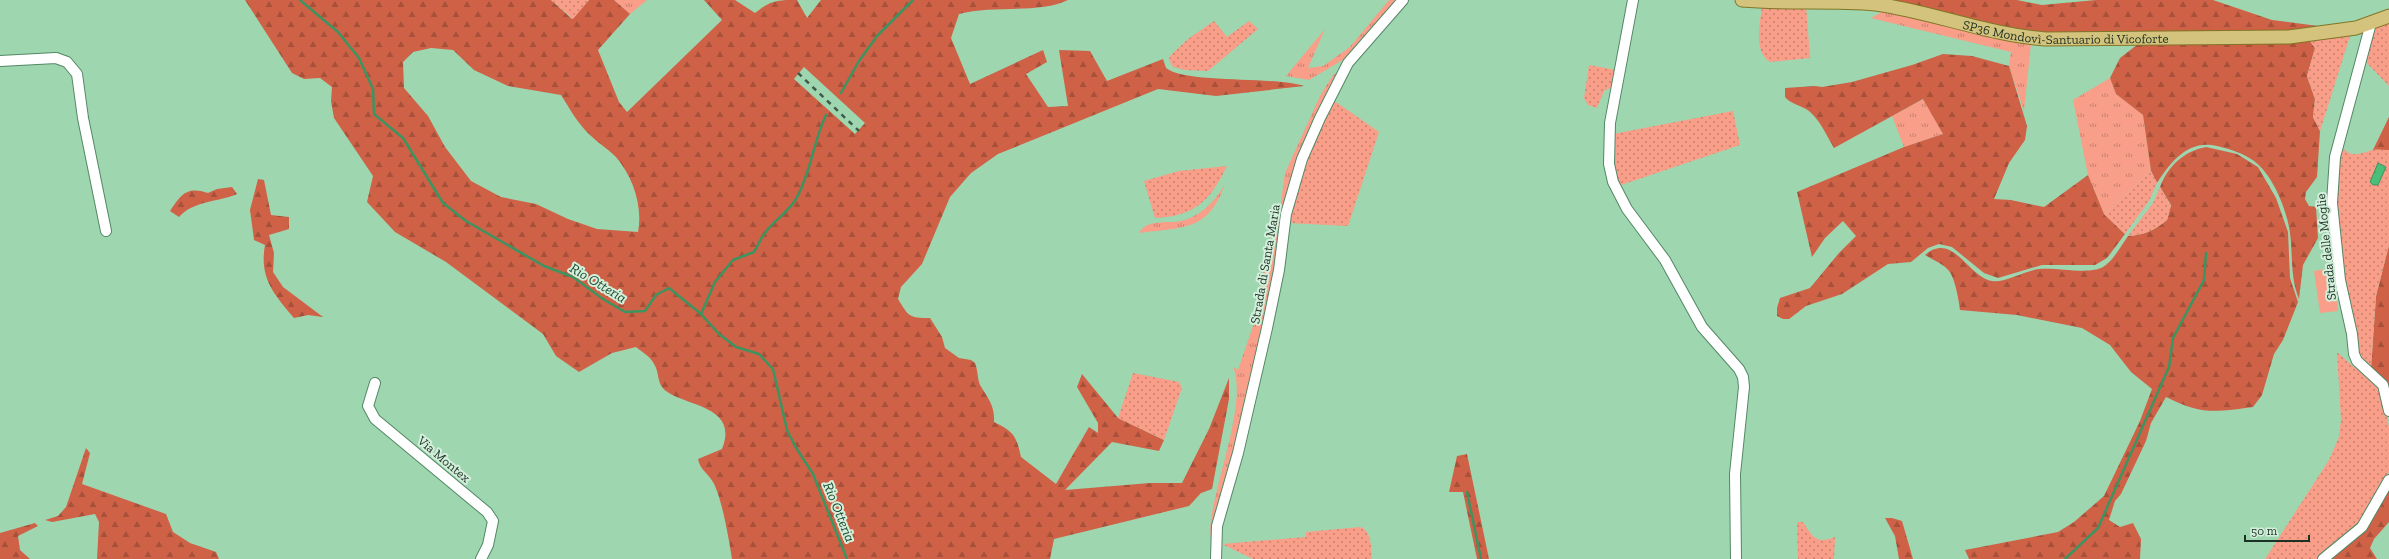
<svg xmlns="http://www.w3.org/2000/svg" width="2389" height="559" viewBox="0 0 2389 559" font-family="'Zilla Slab',serif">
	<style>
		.grass { fill: url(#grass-tufts) }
		.forest { fill: url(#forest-firs); fill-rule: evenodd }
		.park { fill: #f99e88 }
		.garden { fill: url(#garden-dots) }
		.water { fill: url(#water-ripples); stroke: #3c9460 }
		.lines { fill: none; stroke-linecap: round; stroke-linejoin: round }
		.stream { stroke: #3c9460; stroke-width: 2.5 }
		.minor-casing { stroke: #538865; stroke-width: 12 }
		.major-casing { stroke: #807625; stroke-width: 15 }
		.minor { stroke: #fff; stroke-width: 10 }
		.major { stroke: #d4c37d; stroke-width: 13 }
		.rail { stroke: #3d5b47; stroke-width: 2.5; stroke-dasharray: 5 5; stroke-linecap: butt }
		.labels { text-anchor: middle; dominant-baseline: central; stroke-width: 4; stroke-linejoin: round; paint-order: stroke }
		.street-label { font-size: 13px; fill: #1b3123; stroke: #d4efdb }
		.water-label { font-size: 14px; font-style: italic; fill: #19472c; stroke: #d4efdb }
	</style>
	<defs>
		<pattern id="grass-tufts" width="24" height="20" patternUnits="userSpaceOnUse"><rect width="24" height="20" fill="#f99e88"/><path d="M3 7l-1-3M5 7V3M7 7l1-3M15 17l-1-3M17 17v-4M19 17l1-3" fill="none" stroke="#c9816f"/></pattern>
		<pattern id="forest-firs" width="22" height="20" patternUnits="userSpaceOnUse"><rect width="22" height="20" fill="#cf6147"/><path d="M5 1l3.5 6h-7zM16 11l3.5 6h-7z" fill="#a7513b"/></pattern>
		<pattern id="garden-dots" width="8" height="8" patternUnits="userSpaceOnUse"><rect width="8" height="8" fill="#f99e88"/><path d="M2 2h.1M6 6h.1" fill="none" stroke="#c9816f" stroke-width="1.8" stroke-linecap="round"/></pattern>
		<pattern id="water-ripples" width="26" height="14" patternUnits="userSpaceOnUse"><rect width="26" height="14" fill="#4abf7a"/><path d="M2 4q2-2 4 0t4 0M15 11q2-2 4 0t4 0" fill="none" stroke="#3d9c64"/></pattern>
	</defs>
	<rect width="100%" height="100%" fill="#9ed6b0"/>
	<g class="grass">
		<path d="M614 0H647L630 14Z"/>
		<path d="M1389 0H1397L1346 58 1309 80 1286 76 1325 29 1308 68 1323 66 1350 47Z"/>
		<path d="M1885 10 2031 43 2024 111 2009 66 2011 52 1871 18Z"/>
		<path d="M1340 70 1295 166 1289 186 1281 218 1272 287 1213 542C1198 521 1251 408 1233 367L1238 370 1261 303 1264 255 1276 237 1285 173 1320 96 1333 75Z"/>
		<path d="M2110 78 2116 94 2143 115 2151 171 2104 214 2088 175 2073 100Z"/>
		<path d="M1924 99 1943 134 1904 147 1892 116Z"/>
		<path d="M1225 184C1208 232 1183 227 1139 233 1148 217 1170 225 1185 220 1203 214 1216 200 1225 184Z"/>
	</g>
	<g class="forest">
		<path d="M245 0H551L572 19 589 0H614L630 14 598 50 619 102 627 112 722 20 704 0H735L755 13C771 0 777 0 797 0L807 18 821 0H1068C1040 14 992 5 959 14L951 38 970 84 1043 50 1047 62 1026 74 1048 107 1068 106 1059 50 1090 51 1107 81 1163 59 1166 68C1186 84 1272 76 1304 86L1216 96 1158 89 998 154 971 173 950 197 922 264 901 287 898 299C909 317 909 318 930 318L942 337 945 348 959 358 971 360 975 363C978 370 977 378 980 385 988 398 995 406 994 422 1014 432 1016 435 1021 457L1056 484 1089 427 1098 433V423L1077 387 1082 374 1118 418 1164 440 1159 451 1112 442 1065 490 1150 483H1182L1209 429 1229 378V399L1212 489 1201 493 1189 506 1054 539 1050 559H732C729 540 722 498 713 482 708 473 700 470 698 459L722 449C739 406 688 407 666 391 656 383 660 373 654 364 651 357 642 352 636 347L612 353 579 372 556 356 543 334 446 262 395 232 367 202 373 176 334 118 331 101 332 87 320 78 304 79 292 73ZM431 48 453 50 474 70 508 86 561 95C570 109 578 124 590 135 598 143 608 149 616 157 633 177 643 206 638 232L597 229 568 219 536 204 501 197 471 181 445 147 428 116 404 88 403 62 413 52ZM804 67 865 123 855 134 794 79Z"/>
		<path d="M1879 0H2017L2042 5 2096 0H2213L2272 20 2333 28 2304 31 2043 35Z"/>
		<path d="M2309 40 2315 48 2307 76 2315 99 2313 117 2320 131 2317 177 2306 192 2305 199 2309 206 2316 207 2318 238 2303 265 2299 299C2290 277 2293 256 2290 233 2287 210 2273 175 2254 161 2243 153 2230 149 2217 146 2189 139 2171 161 2157 183L2151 171 2143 115 2116 94 2110 78 2120 58 2138 44Z"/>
		<path d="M1943 54 1972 56 2009 66 2027 126 2025 140 2009 163 1994 199 2011 200 2044 207 2088 175 2104 214 2125 234 2107 258 2095 265H2042L1998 278 1984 273 1952 247 1939 244 1928 248 1911 262 1888 264 1842 294 1806 306 1789 319H1783L1777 316V308L1780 298 1810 288 1839 253 1856 236 1843 221 1825 238 1812 257 1797 192 1904 147 1943 134 1923 99 1834 148C1827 136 1820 120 1809 111 1801 105 1792 105 1785 97V88L1815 86 1822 87 1852 82 1912 65Z"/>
		<path d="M2389 117V150H2373Z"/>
		<path d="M2206 147 2237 154 2258 167 2276 198 2288 232 2290 278 2298 302 2283 340 2274 354 2262 395 2253 407C2215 412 2201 415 2166 397L2151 423 2146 441 2121 494 2115 501 2109 520 2120 527 2133 523 2141 539 2140 559H1969L1965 550 2058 532 2074 522 2104 496 2140 421 2152 389 2131 372 2110 345 2082 328 2017 315 1960 310C1959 301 1955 278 1949 271 1944 264 1933 260 1925 255 1953 231 1968 277 1992 281 2005 283 2024 271 2039 269 2056 267 2089 275 2103 267 2113 261 2121 246 2128 236 2144 235 2155 230 2167 220L2171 205 2160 187C2168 166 2184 151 2206 147Z"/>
		<path d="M258 179 264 180 271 215 289 217V229L269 235 274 253 273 272 283 287 323 317 308 315 294 318C274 294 259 278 265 245L254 240 250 210Z"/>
		<path d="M232 187 237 194C218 202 193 201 179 217L170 211C181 194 187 186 208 193L217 189Z"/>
		<path d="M2389 245V385L2371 368 2376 296Z"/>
		<path d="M86 448 90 453 82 484 166 514 173 532 190 543 216 552 219 559H97L99 522 95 514 52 522 45 520 58 516 66 507Z"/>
		<path d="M1467 454 1489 559H1477L1463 492H1449L1457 456Z"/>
		<path d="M2389 487V522L2374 539 2370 548 2377 559H2329Z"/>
		<path d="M1885 518H1892L1902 521 1913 559H1899L1895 536Z"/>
		<path d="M35 523 38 526 18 536 20 550 30 559H0V533Z"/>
	</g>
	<path class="park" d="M2333 268 2338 311 2320 313 2314 271Z"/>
	<g class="garden">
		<path d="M551 0H589L573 19Z"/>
		<path d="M1806 5 1810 58 1770 62C1753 51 1760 24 1762 6Z"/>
		<path d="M1214 21 1227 37 1249 21 1258 29 1208 71 1185 70 1173 67 1169 60 1170 56 1188 39Z"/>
		<path d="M2389 21V86L2364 60 2373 28Z"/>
		<path d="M2351 33 2320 131 2313 117 2315 99 2307 76 2315 48 2309 40Z"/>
		<path d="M1589 65 1616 70 1614 86 1604 91 1597 108 1588 105 1584 98Z"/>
		<path d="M1333 100 1379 132 1348 226 1288 223 1307 157Z"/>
		<path d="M1733 111 1740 145 1618 186 1613 164V134Z"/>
		<path d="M2341 144C2348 159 2360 154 2372 150 2377 149 2384 150 2389 150V245L2376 296 2371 368 2358 356 2345 294 2335 206Z"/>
		<path d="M1227 166C1210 201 1195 216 1155 218L1144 181 1179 171Z"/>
		<path d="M2151 171 2157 183 2149 201 2125 234 2104 214Z"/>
		<path d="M2160 187 2171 206 2167 220C2155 230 2144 235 2128 236L2153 203Z"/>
		<path d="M2337 352 2355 368 2360 369 2380 388 2389 427V472L2363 521 2318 559H2265L2329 460 2339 437 2341 420Z"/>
		<path d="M1133 373 1179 382 1182 388 1164 440 1118 418Z"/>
		<path d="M1797 522H1803C1812 536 1816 545 1835 537L1834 559H1798Z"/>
		<path d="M1360 527C1372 530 1371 549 1372 559H1253L1222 544 1306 537V532Z"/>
	</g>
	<path class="water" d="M2378 163 2386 167 2378 185H2373L2370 182Z"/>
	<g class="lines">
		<g class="stream">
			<path d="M300 0 338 32 359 58 373 89 374 114 403 138 443 203 466 221 544 266 573 277 603 299 625 312 645 311 656 295 669 288 701 314 719 334 736 347 759 354 773 369 787 430 795 446 813 474 847 559"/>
			<path d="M841 93 859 61 877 36 913 0"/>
			<path d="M701 314 715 282 733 260 754 252C758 246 760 239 765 233 773 221 786 215 796 199 811 173 813 142 826 115"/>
			<path d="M1467 492 1481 559"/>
			<path d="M2065 559 2098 528 2169 367 2173 338 2204 280 2206 253"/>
		</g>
		<defs>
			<g id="minor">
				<path d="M1633 0 1610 123 1609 164 1613 182 1627 209 1665 260 1702 327 1739 369 1743 377 1744 387 1735 474 1736 559"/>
				<path d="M2371 23 2335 157 2332 203 2340 280 2352 334 2354 354 2357 361 2383 385 2389 411"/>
				<path d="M0 61 56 58 67 62 77 74 83 118 106 231"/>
				<path d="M375 383 368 406 375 419 487 512 493 521 488 545 481 559"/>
				<path d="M1216 559 1217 526 1238 453 1267 328 1279 270 1286 214 1302 159 1320 118 1348 63 1403 0"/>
				<path d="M2323 559 2362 527 2389 480"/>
			</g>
			<g id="major">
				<path id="s1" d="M1742 0C1786 4 1831 0 1876 4 1933 12 1988 35 2046 39L2289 37 2356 28 2389 16"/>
			</g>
		</defs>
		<use href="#minor" class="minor-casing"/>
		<use href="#major" class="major-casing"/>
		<use href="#minor" class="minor"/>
		<use href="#major" class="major"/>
		<path class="rail" d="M798 73 859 131"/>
	</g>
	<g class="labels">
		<g class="street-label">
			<text stroke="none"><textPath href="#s1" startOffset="327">SP36 Mondovì-Santuario di Vicoforte</textPath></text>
			<text transform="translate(2326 247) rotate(-96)">Strada delle Moglie</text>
			<text transform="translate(1265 264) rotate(-80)">Strada di Santa Maria</text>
			<text transform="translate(444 459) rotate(40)">Via Montex</text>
		</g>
		<g class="water-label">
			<text transform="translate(598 283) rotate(31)">Rio Otteria</text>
			<text transform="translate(839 512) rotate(68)">Rio Otteria</text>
		</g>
	</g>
	<path d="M2245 535v6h64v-6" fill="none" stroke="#1b3123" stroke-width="2"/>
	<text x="2251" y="535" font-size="12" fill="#1b3123" stroke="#d4efdb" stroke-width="3" paint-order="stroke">50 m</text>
</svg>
